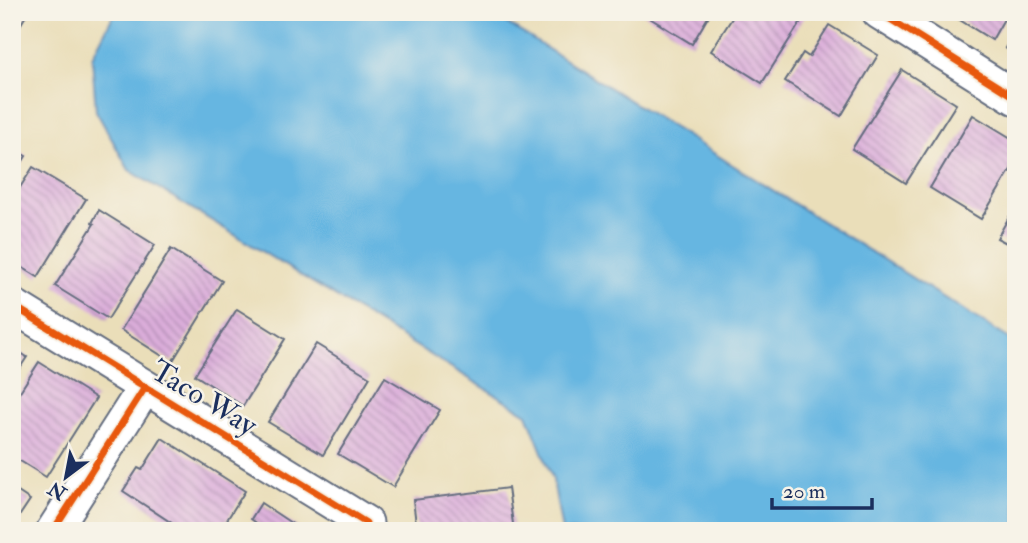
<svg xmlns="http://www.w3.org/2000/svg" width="1028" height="543" viewBox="0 0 1028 543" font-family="'IM FELL Double Pica',serif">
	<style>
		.water { fill: #66b6e1; stroke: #4072a0; stroke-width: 2 }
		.building { fill: url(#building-back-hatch) }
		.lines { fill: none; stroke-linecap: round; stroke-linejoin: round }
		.minor-casing { stroke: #636c7e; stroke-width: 37 }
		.minor { stroke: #fff; stroke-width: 33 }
		.cycleway-casing { stroke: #f7f3e8; stroke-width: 11 }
		.cycleway { stroke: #e8590c; stroke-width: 7 }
		.labels { text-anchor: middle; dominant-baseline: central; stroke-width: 5; stroke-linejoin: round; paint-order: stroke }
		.street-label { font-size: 30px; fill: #1b2f5e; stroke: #f7f3e8 }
	</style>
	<defs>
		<pattern id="building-back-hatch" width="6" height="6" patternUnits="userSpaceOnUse" patternTransform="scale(1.75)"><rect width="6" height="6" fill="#dbadda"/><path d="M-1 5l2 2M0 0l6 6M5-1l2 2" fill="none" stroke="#b18db4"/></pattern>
	</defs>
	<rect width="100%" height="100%" fill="#f7f3e8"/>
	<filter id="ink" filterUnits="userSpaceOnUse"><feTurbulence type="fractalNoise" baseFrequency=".0143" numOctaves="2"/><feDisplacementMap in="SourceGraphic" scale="14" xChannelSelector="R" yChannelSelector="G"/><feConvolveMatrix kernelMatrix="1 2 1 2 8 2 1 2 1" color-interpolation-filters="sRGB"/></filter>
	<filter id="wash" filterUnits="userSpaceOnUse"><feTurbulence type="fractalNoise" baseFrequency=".00686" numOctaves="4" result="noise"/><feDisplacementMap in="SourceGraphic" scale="28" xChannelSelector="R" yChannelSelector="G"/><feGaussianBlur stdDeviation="1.57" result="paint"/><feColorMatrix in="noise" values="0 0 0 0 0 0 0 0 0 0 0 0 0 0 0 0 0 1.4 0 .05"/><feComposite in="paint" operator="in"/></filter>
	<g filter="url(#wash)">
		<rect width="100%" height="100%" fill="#eadeb9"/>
		<path class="water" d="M115 12H489L1016 343V531H562L553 480 527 414 129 170 96 111 92 57Z"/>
		<g id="blocks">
			<g class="building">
				<path d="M12 12H28L15 34 12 32Z"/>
				<path d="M640 12H711L692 44Z"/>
				<path d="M736 12H807L762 83 711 51Z"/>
				<path d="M947 12H1008L992 40Z"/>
				<path d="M829 25 878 55 841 116 785 81 803 53 809 57Z"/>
				<path d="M1016 31V55L1005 48Z"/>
				<path d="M902 70 956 104 906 183 852 149Z"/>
				<path d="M973 115 1016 141V161L981 219 930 188Z"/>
				<path d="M12 148 26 156 12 178Z"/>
				<path d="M33 167 86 199 38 277 12 261V200Z"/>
				<path d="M1016 205V248L997 238Z"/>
				<path d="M99 210 155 245 108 319 55 286 94 224 92 223Z"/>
				<path d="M171 249 222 281 172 362 121 330Z"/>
				<path d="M237 309 285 339 243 406 195 375Z"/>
				<path d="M316 344 370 377 323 455 268 422Z"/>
				<path d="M12 347 27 357 12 380Z"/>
				<path d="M39 362 96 398 46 477 12 456V404Z"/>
				<path d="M385 377 440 410 393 487 338 454Z"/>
				<path d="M162 438 245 491 220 531H184L123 491 138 468 142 470Z"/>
				<path d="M12 488 30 500 12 527Z"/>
				<path d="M508 488 514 531H417L413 500Z"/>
				<path d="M261 503 303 531H255L259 525 251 519Z"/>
			</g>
		</g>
	</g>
	<g filter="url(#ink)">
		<use href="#blocks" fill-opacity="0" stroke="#636c7e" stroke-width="2"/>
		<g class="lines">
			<defs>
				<g id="minor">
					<path d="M879 12 1016 98"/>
					<path d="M12 305 366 523V531"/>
					<path d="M53 531 144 389"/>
				</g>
			</defs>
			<use href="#minor" class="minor-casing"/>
			<use href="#minor" class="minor"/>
			<defs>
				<g id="cycleway">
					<path d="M879 12 1016 98"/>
					<path d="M12 305 366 523V531"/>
					<path d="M53 531 144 389"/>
				</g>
			</defs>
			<use href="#cycleway" class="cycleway-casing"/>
			<use href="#cycleway" class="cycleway"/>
		</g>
	</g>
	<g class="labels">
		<g class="street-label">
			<text transform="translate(204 398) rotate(31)">Taco Way</text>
		</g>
	</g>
	<rect width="1028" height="543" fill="none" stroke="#f7f3e8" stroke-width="42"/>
	<g transform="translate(66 477) rotate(212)" stroke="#f7f3e8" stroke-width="5" paint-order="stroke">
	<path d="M0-5L12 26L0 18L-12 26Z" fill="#1b2f5e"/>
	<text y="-10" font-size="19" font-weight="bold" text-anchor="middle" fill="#1b2f5e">N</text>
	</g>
	<path d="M772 498v10h100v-10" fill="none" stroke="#1b2f5e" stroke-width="3.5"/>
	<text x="783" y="498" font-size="21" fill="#1b2f5e" stroke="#f7f3e8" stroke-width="5" paint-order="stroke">20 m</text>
</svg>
